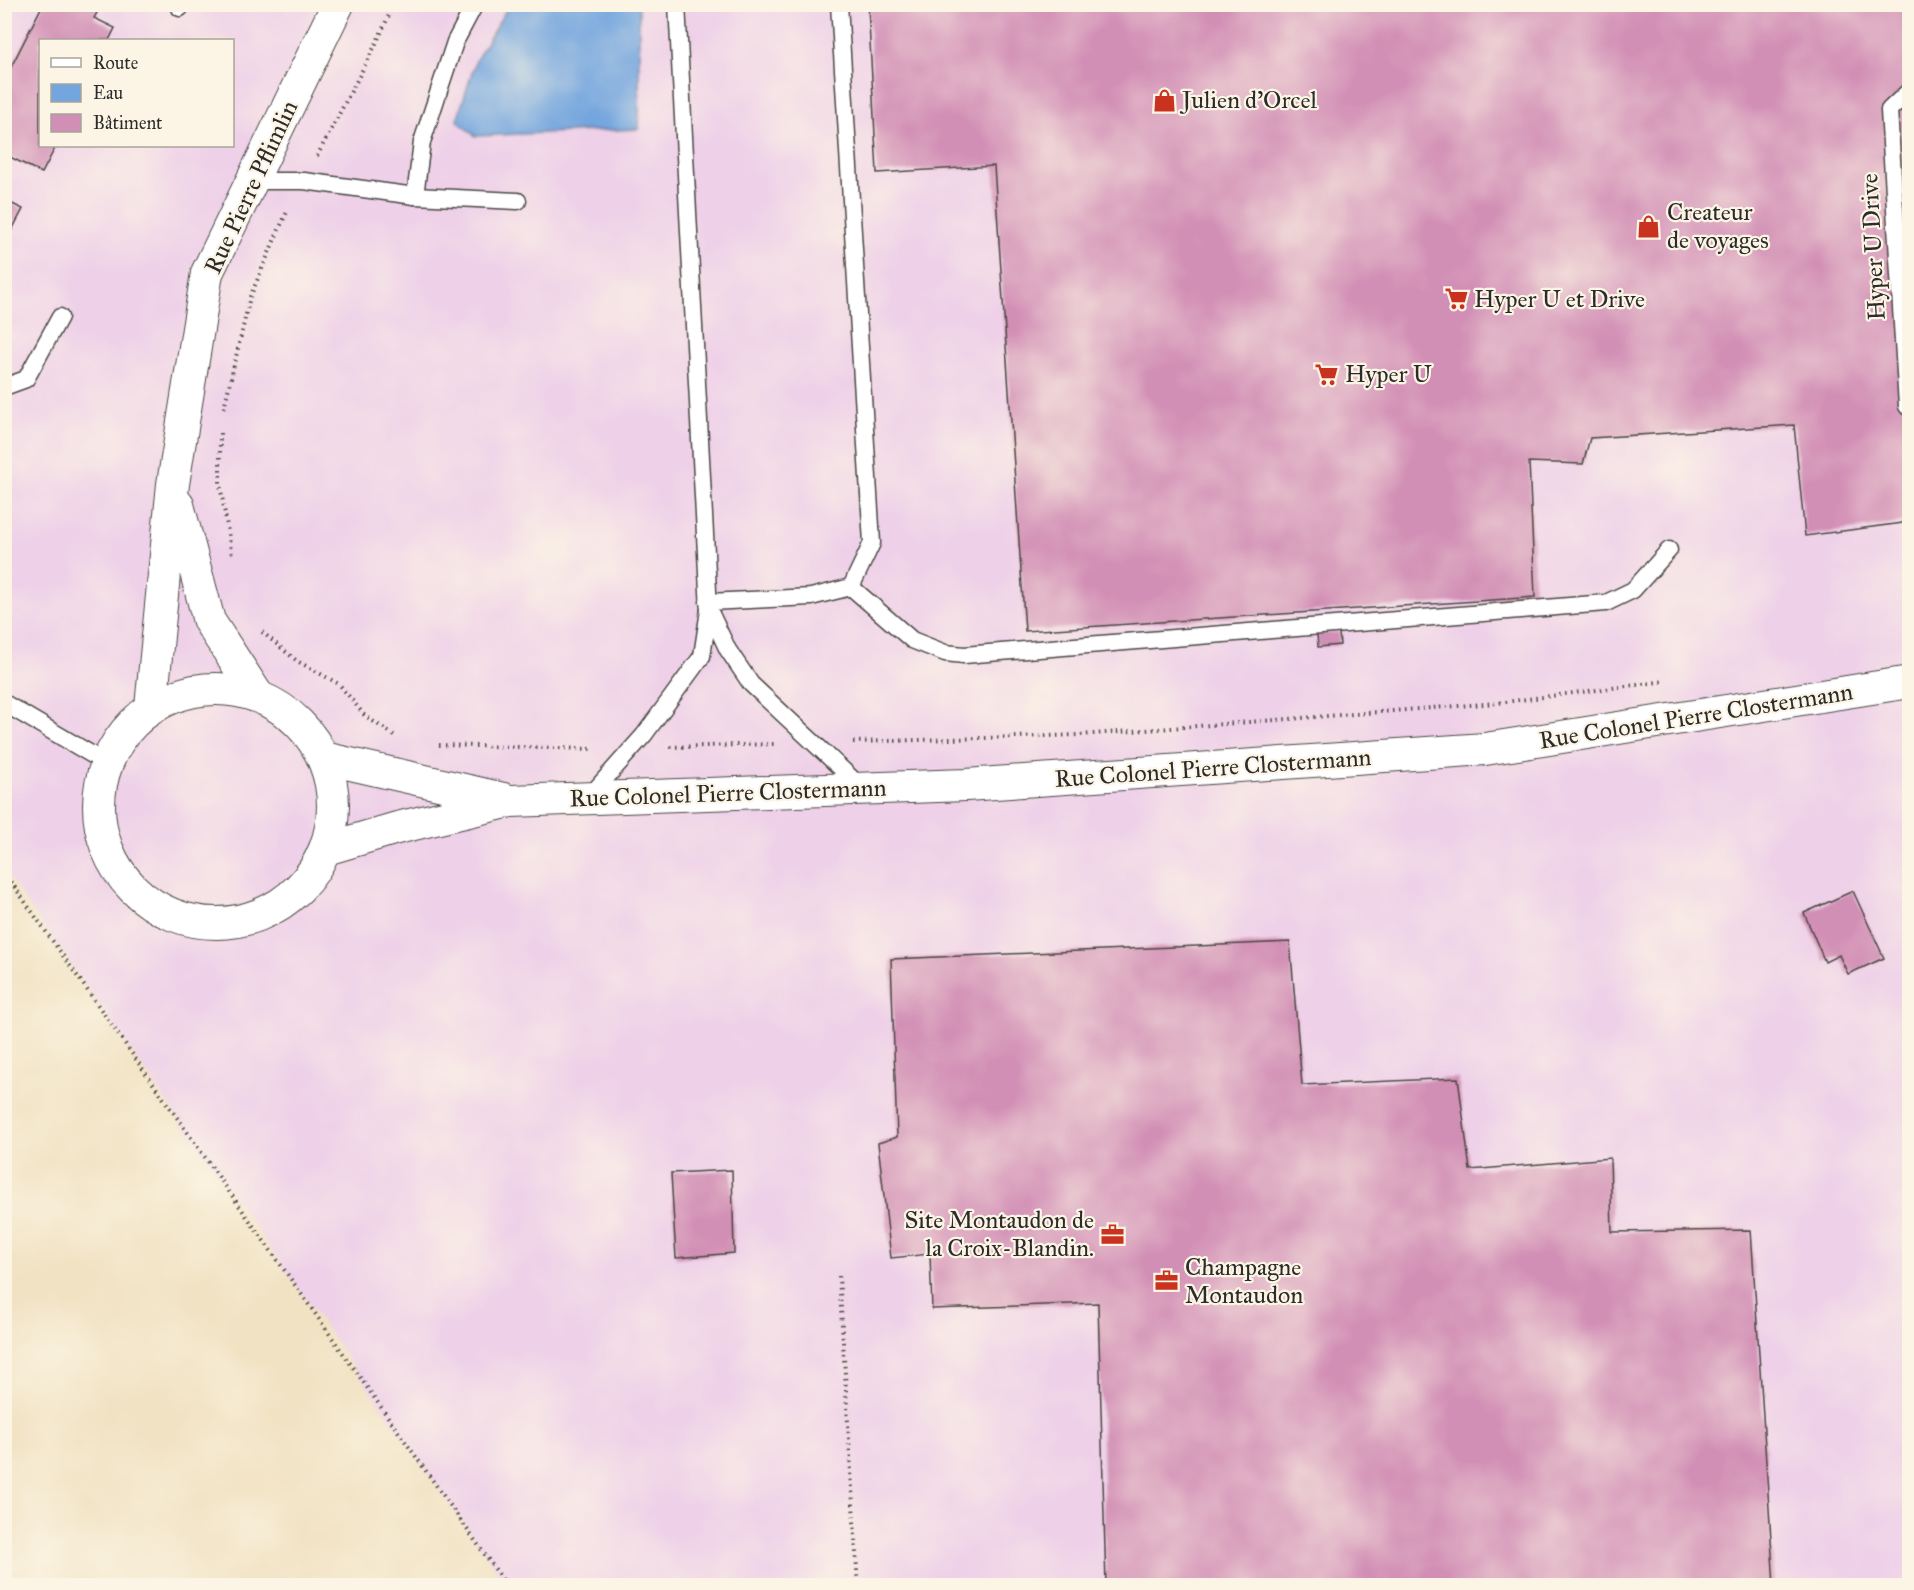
<svg xmlns="http://www.w3.org/2000/svg" width="1914" height="1590" viewBox="0 0 1914 1590" font-family="'IM FELL Great Primer',serif">
	<style>
		.built { fill: #eed0e8; fill-rule: evenodd }
		.water { fill: #73a5de; stroke: #4f6884; stroke-width: 1.5 }
		.building { fill: #d28fb5 }
		.lines { fill: none; stroke-linecap: round; stroke-linejoin: round }
		.service-casing { stroke: #494642; stroke-width: 19 }
		.minor-casing { stroke: #494642; stroke-width: 34 }
		.path { stroke: #494642; stroke-width: 4; stroke-dasharray: 1.5 4.5; stroke-linecap: butt }
		.service { stroke: #fff; stroke-width: 16 }
		.minor { stroke: #fff; stroke-width: 32 }
		.labels { text-anchor: middle; dominant-baseline: central; stroke-width: 4.5; stroke-linejoin: round; paint-order: stroke }
		.poi-label { font-size: 24px; fill: #2b2b2b; stroke: #fcf5e5; text-anchor: start }
		.street-label { font-size: 24px; fill: #2b2b2b; stroke: #fcf5e5 }
	</style>
	<rect width="100%" height="100%" fill="#fcf5e5"/>
	<filter id="ink" filterUnits="userSpaceOnUse"><feTurbulence type="fractalNoise" baseFrequency=".0167" numOctaves="2"/><feDisplacementMap in="SourceGraphic" scale="12" xChannelSelector="R" yChannelSelector="G"/><feConvolveMatrix kernelMatrix="1 2 1 2 8 2 1 2 1" color-interpolation-filters="sRGB"/></filter>
	<filter id="wash" filterUnits="userSpaceOnUse"><feTurbulence type="fractalNoise" baseFrequency=".008" numOctaves="4" result="noise"/><feDisplacementMap in="SourceGraphic" scale="24" xChannelSelector="R" yChannelSelector="G"/><feGaussianBlur stdDeviation="1.35" result="paint"/><feColorMatrix in="noise" values="0 0 0 0 0 0 0 0 0 0 0 0 0 0 0 0 0 1.4 0 .05"/><feComposite in="paint" operator="in"/></filter>
	<g filter="url(#wash)">
		<rect width="100%" height="100%" fill="#f1e2c3"/>
		<path class="built" d="M4 5H1909V1585H507L5 872ZM40 40H232V146H40Z"/>
		<path class="water" d="M509 5H639V129L475 136 457 120 476 60Z"/>
		<g id="blocks">
			<g class="building">
				<path d="M43 4H102L94 18 115 28 109 40H40V146H56L42 173 4 154V81Z"/>
				<path d="M868 4H1910V522L1805 536 1794 425 1590 438 1583 464 1529 462 1535 597 1025 631 994 166 877 173Z"/>
				<path d="M4 200 23 209 4 245Z"/>
				<path d="M1339 632 1340 645 1318 647 1317 634Z"/>
				<path d="M1853 891 1884 958 1848 974 1839 955 1825 962 1804 913Z"/>
				<path d="M1290 942 1302 1085 1458 1078 1470 1170 1610 1158 1612 1232 1751 1230 1774 1586H1106L1098 1303 932 1309 930 1254 891 1258 878 1143 897 1137 891 959Z"/>
				<path d="M732 1170 734 1253 676 1258 671 1173Z"/>
			</g>
		</g>
	</g>
	<g filter="url(#ink)">
		<use href="#blocks" fill-opacity="0" stroke="#494642" stroke-width="1.5"/>
		<g class="lines">
			<defs>
				<g id="service">
					<path d="M677 4 709 610"/>
					<path d="M180 8 181 4"/>
					<path d="M1910 90 1889 110 1907 406 1910 408"/>
					<path d="M252 181H304L415 196 422 142 455 42 475 4"/>
					<path d="M415 196 518 201"/>
					<path d="M4 387 26 379 60 317"/>
					<path d="M851 587 912 640 945 653 964 655 1606 603 1633 590 1669 550"/>
					<path d="M708 602 811 597 851 587 872 543 839 4"/>
					<path d="M4 703 106 763"/>
					<path d="M588 798 644 735 702 656 709 610 728 650 751 684 862 788"/>
				</g>
				<g id="minor">
					<path d="M178 505 209 621 258 696"/>
					<circle cx="216" cy="806" r="117"/>
					<path d="M151 707 173 484 207 273 338 4"/>
					<path d="M324 758 504 799"/>
					<path d="M326 849 397 828 511 801 966 785 1485 749 1910 682"/>
				</g>
			</defs>
			<use href="#service" class="service-casing"/>
			<use href="#minor" class="minor-casing"/>
			<g class="path">
				<path d="M317 156 375 46 394 4"/>
				<path d="M224 408 250 297 280 227 288 210"/>
				<path d="M220 433V484L232 556"/>
				<path d="M262 632 297 661 339 684 365 716 394 735"/>
				<path d="M853 742 1080 735 1497 703 1665 681"/>
				<path d="M439 745 594 749"/>
				<path d="M670 747 774 744"/>
				<path d="M4 872 507 1586"/>
				<path d="M839 1276 858 1586"/>
			</g>
			<use href="#service" class="service"/>
			<use href="#minor" class="minor"/>
		</g>
	</g>
	<defs>
		<symbol id="shop-bare" viewBox="-9 -9 18 18"><path d="M-5-2.5h2.3a2.7 3.5 0 0 1 5.4 0H5L5.5 6h-11ZM-1.5-2.5h3a1.5 2.3 0 0 0-3 0Z" fill="#c8321e" stroke="#fcf5e5" stroke-width="2.5" paint-order="stroke"/></symbol>
		<symbol id="supermarket-bare" viewBox="-9 -9 18 18"><path d="M-6-5.5h2.5l.6 2H6L4.5 2H-2.5L-4.4-4H-6ZM-1.5 3.2a1.3 1.3 0 1 0 .1 0ZM3 3.2a1.3 1.3 0 1 0 .1 0Z" fill="#c8321e" stroke="#fcf5e5" stroke-width="2.5" paint-order="stroke"/></symbol>
		<symbol id="office-bare" viewBox="-9 -9 18 18"><path d="M-6-3h4V-5.5h4V-3h4V5H-6ZM-1-4.5V-3h2v-1.5ZM-6 0V1H6V0Z" fill="#c8321e" stroke="#fcf5e5" stroke-width="2.5" paint-order="stroke"/></symbol>
	</defs>
	<g fill-rule="evenodd">
		<use href="#shop-bare" x="1148" y="84" width="33" height="33"/>
		<use href="#shop-bare" x="1632" y="210" width="33" height="33"/>
		<use href="#supermarket-bare" x="1440" y="282" width="33" height="33"/>
		<use href="#supermarket-bare" x="1310" y="358" width="33" height="33"/>
		<use href="#office-bare" x="1096" y="1218" width="33" height="33"/>
		<use href="#office-bare" x="1150" y="1264" width="33" height="33"/>
	</g>
	<g class="labels">
		<g class="poi-label">
			<text x="1182" y="100">Julien d'Orcel</text>
			<text x="1667" y="212">Createur<tspan x="1667" dy="28">de voyages</tspan></text>
			<text x="1474" y="299">Hyper U et Drive</text>
			<text x="1345" y="374">Hyper U</text>
			<text x="1094" y="1220" text-anchor="end">Site Montaudon de<tspan x="1094" dy="28">la Croix-Blandin.</tspan></text>
			<text x="1185" y="1267">Champagne<tspan x="1185" dy="28">Montaudon</tspan></text>
		</g>
		<g class="street-label">
			<text transform="translate(251 187) rotate(-65)">Rue Pierre Pflimlin</text>
			<text transform="translate(1873 247) rotate(-93)">Hyper U Drive</text>
			<text transform="translate(1696 716) rotate(-9)">Rue Colonel Pierre Clostermann</text>
			<text transform="translate(1213 768) rotate(-4)">Rue Colonel Pierre Clostermann</text>
			<text transform="translate(728 793) rotate(-2)">Rue Colonel Pierre Clostermann</text>
		</g>
	</g>
	<rect width="1914" height="1590" fill="none" stroke="#fcf5e5" stroke-width="24"/>
	<rect x="39" y="39" width="195" height="108" fill="#fcf5e5" stroke="#a8a49b" stroke-width="1.5"/>
	<rect x="51" y="58" width="30" height="9" fill="#ffffff" stroke="#a8a49b" stroke-width="1.5"/>
	<text x="93" y="69" font-size="18" fill="#2b2b2b">Route</text>
	<rect x="51" y="84" width="30" height="18" fill="#73a5de" stroke="#a8a49b" stroke-width="1.5"/>
	<text x="93" y="99" font-size="18" fill="#2b2b2b">Eau</text>
	<rect x="51" y="114" width="30" height="18" fill="#d28fb5" stroke="#a8a49b" stroke-width="1.5"/>
	<text x="93" y="129" font-size="18" fill="#2b2b2b">Bâtiment</text>
</svg>
